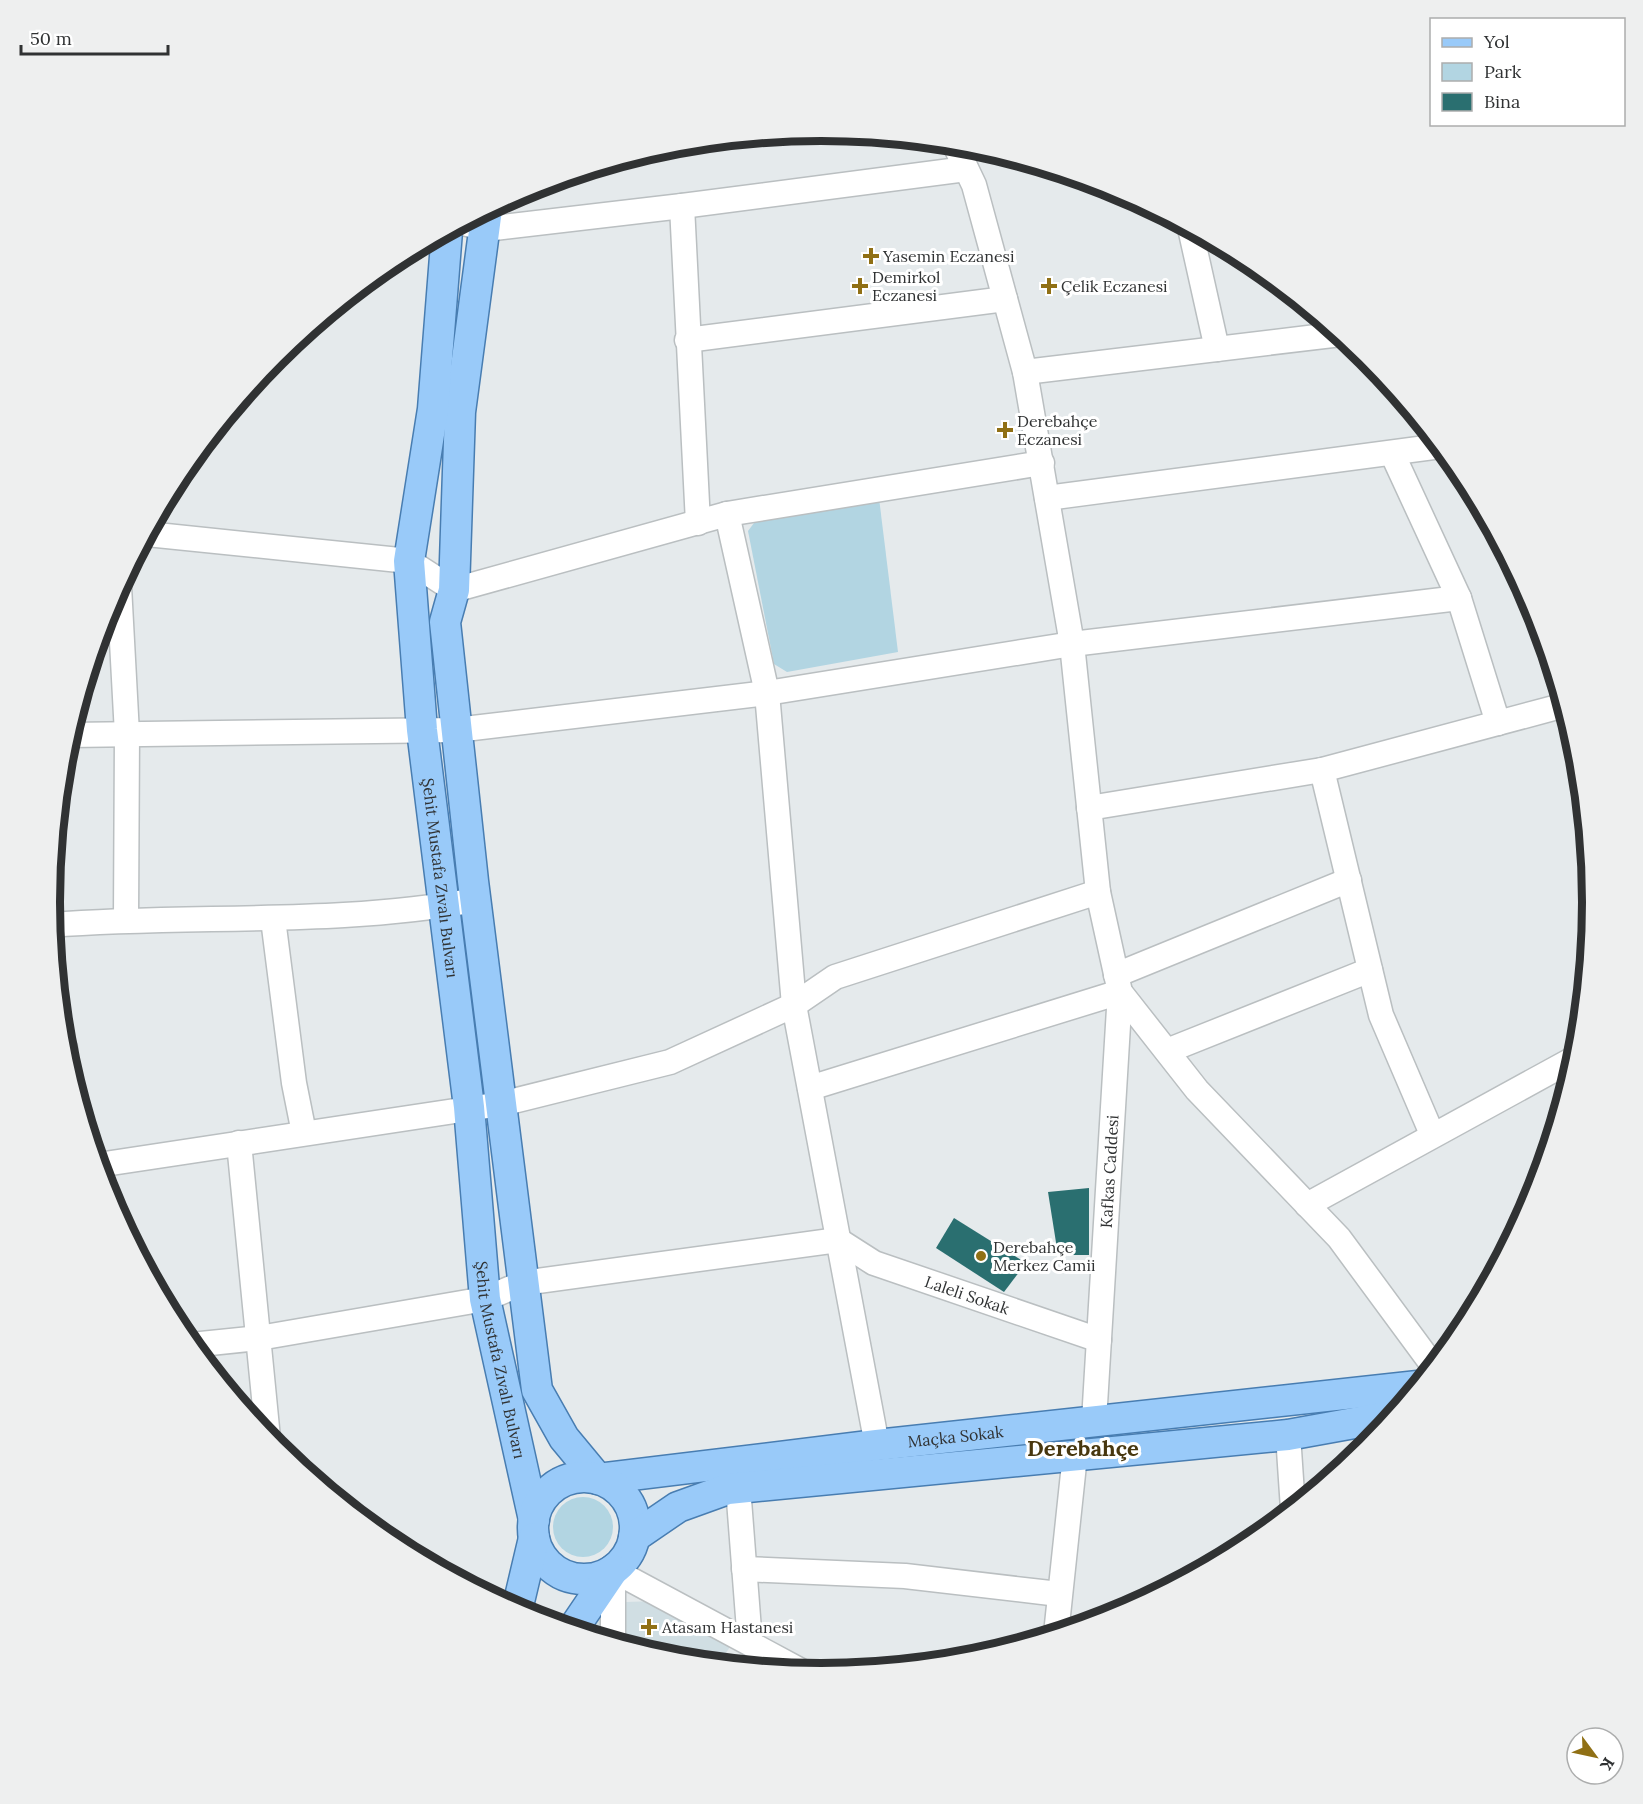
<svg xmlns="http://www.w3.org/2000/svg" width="1643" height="1804" viewBox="0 0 1643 1804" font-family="Lora,serif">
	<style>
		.built { fill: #d0dee3 }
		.green { fill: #b2d5e2 }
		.building { fill: #2a6f70 }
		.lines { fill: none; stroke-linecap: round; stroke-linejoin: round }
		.minor-casing { stroke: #babfc1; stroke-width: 27 }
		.major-casing { stroke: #487db1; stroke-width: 33 }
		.minor { stroke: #fff; stroke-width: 24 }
		.major { stroke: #99caf9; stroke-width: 30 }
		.poi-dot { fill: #907015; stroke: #fff; stroke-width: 2 }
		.labels { text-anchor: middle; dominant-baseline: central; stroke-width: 6; stroke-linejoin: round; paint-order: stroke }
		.poi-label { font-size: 16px; fill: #303233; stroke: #fff; text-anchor: start }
		.street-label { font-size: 16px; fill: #303233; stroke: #fff }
		.district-label { font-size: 22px; font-weight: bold; fill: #47370f; stroke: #fff }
		.rim { fill: none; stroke: #303233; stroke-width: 8 }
	</style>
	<rect width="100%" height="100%" fill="#e5eaec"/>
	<path class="built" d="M656 1601 733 1642 719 1664 671 1659 588 1634 599 1619 626 1602Z"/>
	<g class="green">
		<path d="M879 498 898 652 787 672 774 664 748 531 760 515Z"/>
		<circle cx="583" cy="1527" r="30"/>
	</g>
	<g class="building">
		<path d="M1089 1188V1255H1058L1048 1192Z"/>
		<path d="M954 1218 1026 1263 1004 1292 936 1248Z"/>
	</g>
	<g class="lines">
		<defs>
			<g id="minor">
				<path d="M954 143 974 185 1025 372 1072 644 1098 892 1120 992 1197 1090 1339 1238 1434 1367"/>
				<path d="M682 206 698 523"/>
				<path d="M463 223 486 229 682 206 966 169"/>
				<path d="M1190 228 1217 349"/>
				<path d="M687 340 1005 299"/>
				<path d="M1025 372 1341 334"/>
				<path d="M1392 453 1459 598 1498 723"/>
				<path d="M1047 498 1441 446"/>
				<path d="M727 514 767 693 794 1005 877 1445"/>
				<path d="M147 534 409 561 454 590 727 514 1042 463"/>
				<path d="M119 586 127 734 126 919"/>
				<path d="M69 735 456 730 767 693 1072 644 1459 598"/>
				<path d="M1322 770 1381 1015 1432 1134"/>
				<path d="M1089 808 1322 770 1565 705"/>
				<path d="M273 919 294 1083 304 1133"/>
				<path d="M52 925C192 914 336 926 475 900"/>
				<path d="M1116 975 1349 880"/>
				<path d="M64 1048H65"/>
				<path d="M1167 1051 1370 970"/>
				<path d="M810 1088 1120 992"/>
				<path d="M239 1143 268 1438"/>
				<path d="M98 1165 501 1104 670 1062 794 1005 835 977 1098 892"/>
				<path d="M1307 1205 1577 1057"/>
				<path id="s1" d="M191 1345 259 1338 485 1299 523 1283 838 1240 874 1263 1099 1340"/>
				<path id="s2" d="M1094 1421 1120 992"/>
				<path d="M1288 1435 1293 1509"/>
				<path d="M738 1487 750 1643"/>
				<path d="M744 1569 905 1576 1059 1594"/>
				<path d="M1056 1634 1075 1455"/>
				<path d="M613 1642V1570L803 1672"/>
			</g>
			<g id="major">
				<path id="s3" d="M487 209 460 412 454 590 445 622 473 881 537 1390 564 1438 598 1479 877 1445 1418 1386"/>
				<path id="s4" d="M447 231 433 409 409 561 422 730 469 1107 485 1299 534 1520"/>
				<circle cx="584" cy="1528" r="51"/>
				<path d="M634 1537 678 1507 728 1489 1288 1435 1393 1416"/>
				<path d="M517 1610 534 1538"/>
				<path d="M573 1629 613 1570"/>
			</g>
		</defs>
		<use href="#minor" class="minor-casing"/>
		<use href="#major" class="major-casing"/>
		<use href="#minor" class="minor"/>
		<use href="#major" class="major"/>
	</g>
	<g class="poi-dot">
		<path d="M868 247h6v6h6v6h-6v6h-6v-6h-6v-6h6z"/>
		<path d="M857 277h6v6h6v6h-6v6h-6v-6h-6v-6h6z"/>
		<path d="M1046 277h6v6h6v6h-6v6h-6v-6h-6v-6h6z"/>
		<path d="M1002 421h6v6h6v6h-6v6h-6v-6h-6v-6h6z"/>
		<circle cx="981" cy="1256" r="6"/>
		<path d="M646 1618h6v6h6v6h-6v6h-6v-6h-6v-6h6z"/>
	</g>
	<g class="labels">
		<g class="poi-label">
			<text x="883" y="256">Yasemin Eczanesi</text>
			<text x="872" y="277">Demirkol<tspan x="872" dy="18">Eczanesi</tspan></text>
			<text x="1061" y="286">Çelik Eczanesi</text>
			<text x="1017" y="421">Derebahçe<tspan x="1017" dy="18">Eczanesi</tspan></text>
			<text x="993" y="1247">Derebahçe<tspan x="993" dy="18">Merkez Camii</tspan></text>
			<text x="662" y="1627">Atasam Hastanesi</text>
		</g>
		<g class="street-label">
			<text stroke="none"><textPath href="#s4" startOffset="651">Şehit Mustafa Zıvalı Bulvarı</textPath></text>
			<text stroke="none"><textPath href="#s2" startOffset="250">Kafkas Caddesi</textPath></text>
			<text stroke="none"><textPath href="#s1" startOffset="798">Laleli Sokak</textPath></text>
			<text stroke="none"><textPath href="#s4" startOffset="1137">Şehit Mustafa Zıvalı Bulvarı</textPath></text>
			<text stroke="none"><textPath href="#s3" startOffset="1658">Maçka Sokak</textPath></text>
		</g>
		<g class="district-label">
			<text x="1083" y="1448">Derebahçe</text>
		</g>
	</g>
	<path d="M0 0H1643V1804H0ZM60 902a761 761 0 1 1 1522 0a761 761 0 1 1-1522 0Z" fill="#eeefef" fill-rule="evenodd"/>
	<path class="rim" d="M60 902a761 761 0 1 1 1522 0a761 761 0 1 1-1522 0Z"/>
	<rect x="1430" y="18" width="195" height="108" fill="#ffffff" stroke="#acadad" stroke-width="1.5"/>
	<rect x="1442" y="38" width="30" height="9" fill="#99caf9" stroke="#acadad" stroke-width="1.5"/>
	<text x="1484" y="48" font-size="18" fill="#303233">Yol</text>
	<rect x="1442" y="63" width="30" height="18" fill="#b2d5e2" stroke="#acadad" stroke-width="1.5"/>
	<text x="1484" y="78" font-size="18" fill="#303233">Park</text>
	<rect x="1442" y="93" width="30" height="18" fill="#2a6f70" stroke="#acadad" stroke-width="1.5"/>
	<text x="1484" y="108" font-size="18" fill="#303233">Bina</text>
	<g transform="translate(1595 1756) rotate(123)"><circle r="28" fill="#ffffff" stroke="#acadad" stroke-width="1.5"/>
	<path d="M0-4.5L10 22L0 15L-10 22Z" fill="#907015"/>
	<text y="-9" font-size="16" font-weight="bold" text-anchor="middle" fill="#303233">K</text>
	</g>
	<path d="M21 45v9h147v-9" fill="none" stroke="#303233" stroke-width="3"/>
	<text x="30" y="45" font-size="18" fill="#303233" stroke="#ffffff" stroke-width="4.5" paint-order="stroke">50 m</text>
</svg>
